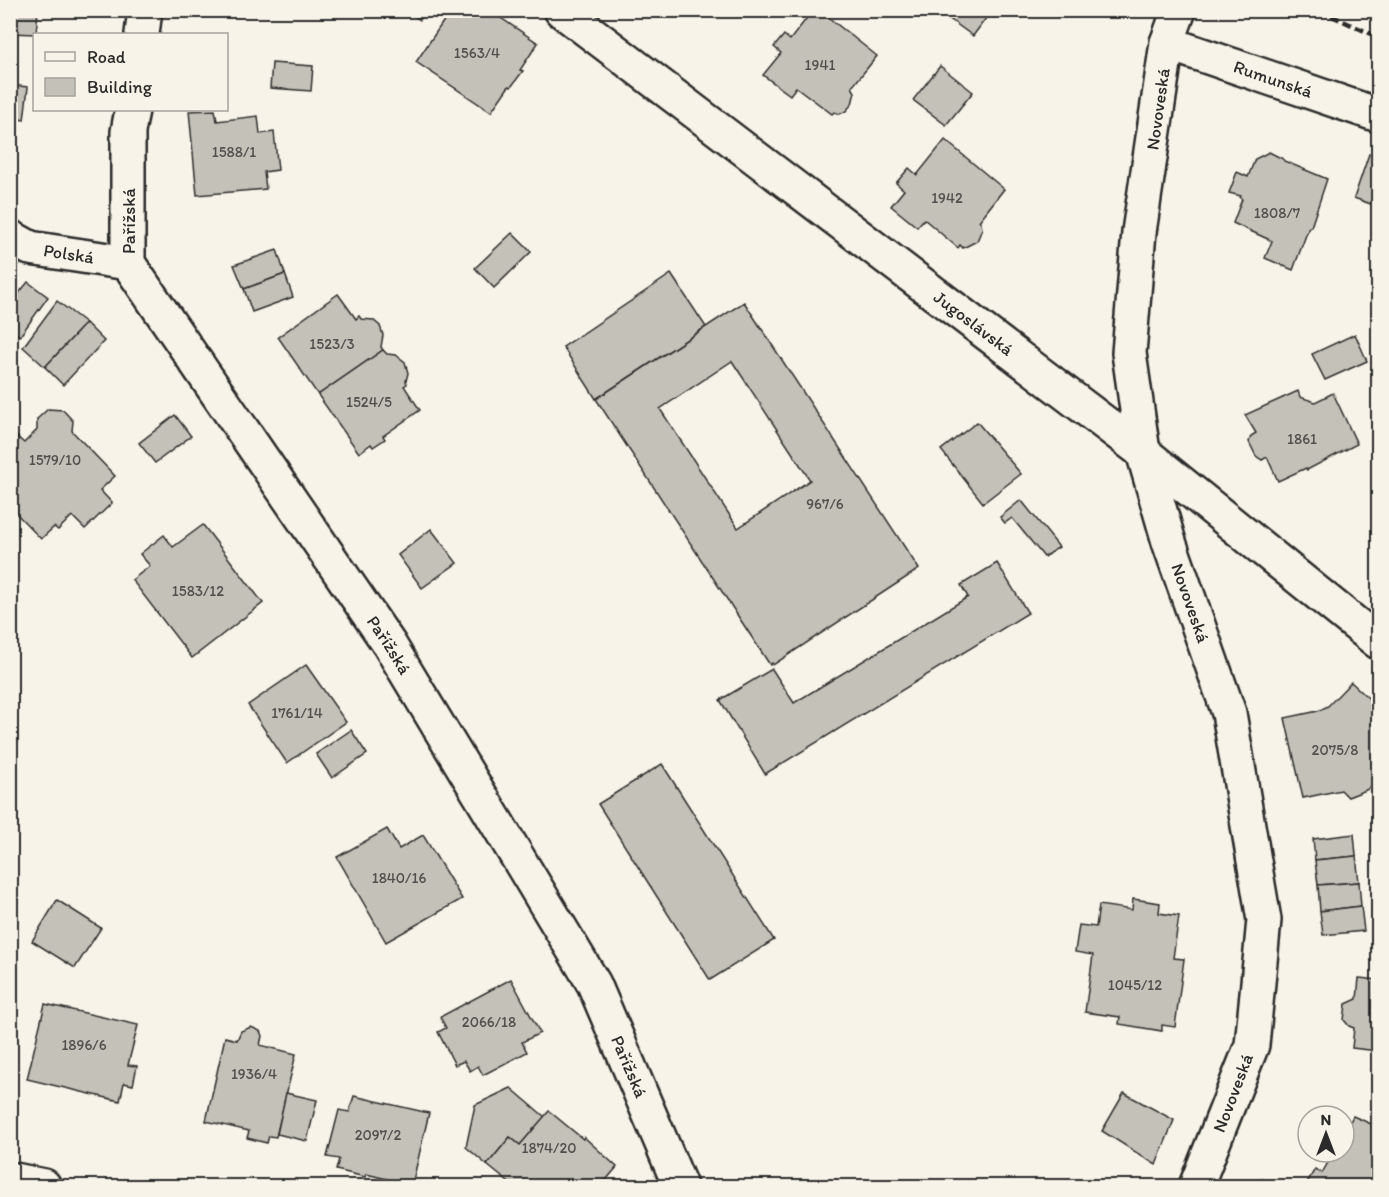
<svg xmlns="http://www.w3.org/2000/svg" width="1389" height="1197" viewBox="0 0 1389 1197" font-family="Itim,sans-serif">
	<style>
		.building { fill: #c4c1b9; stroke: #2b2b2b; stroke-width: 1.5; fill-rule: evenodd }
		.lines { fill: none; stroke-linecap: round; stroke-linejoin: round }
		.minor-casing { stroke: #2b2b2b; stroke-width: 38 }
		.minor { stroke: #f7f3e8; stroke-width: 33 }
		.rail { stroke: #2b2b2b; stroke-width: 4.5; stroke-dasharray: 9 4.5; stroke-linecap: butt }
		.labels { text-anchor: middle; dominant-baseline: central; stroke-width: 5; stroke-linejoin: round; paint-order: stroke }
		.number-label { font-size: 15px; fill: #51504e }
		.street-label { font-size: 18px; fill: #2b2b2b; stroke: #f7f3e8 }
	</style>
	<rect width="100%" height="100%" fill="#f7f3e8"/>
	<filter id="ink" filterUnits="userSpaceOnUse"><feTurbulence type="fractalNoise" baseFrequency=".0167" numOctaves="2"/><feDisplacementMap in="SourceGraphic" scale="12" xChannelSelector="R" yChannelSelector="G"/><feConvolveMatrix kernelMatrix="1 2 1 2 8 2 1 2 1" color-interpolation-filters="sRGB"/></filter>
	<g filter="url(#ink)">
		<g class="building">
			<path d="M10 10H38L36 34 10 33Z"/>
			<path d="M406 10H426L420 20Z"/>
			<path d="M451 10H489L538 43 520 70 523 71 511 87 509 86 491 112 416 62Z"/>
			<path d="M813 10H819L877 56 852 87 855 92 852 104 846 111 840 114 834 112 832 114 796 87 790 95 763 75 781 53 774 47 784 35 790 40Z"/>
			<path d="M937 10H992L973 36Z"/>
			<path d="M272 63 313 66 311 91 270 88Z"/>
			<path d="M940 66 973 92 946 125 913 100Z"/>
			<path d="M10 85 28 87 24 120 15 118 11 149Z"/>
			<path d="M215 110 217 121 258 116 260 134 274 132 278 170 264 172 266 189 197 195 189 111Z"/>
			<path d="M945 140 1004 189 979 221 981 223 982 229 977 241 963 248 960 245 958 248 924 219 917 227 891 206 904 190 896 183 909 168 917 175Z"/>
			<path d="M1269 152 1283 159 1284 161 1327 179 1311 227H1309L1293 270 1265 258 1272 241 1233 223 1242 199 1240 198 1241 196 1229 193 1237 172 1248 177 1255 159Z"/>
			<path d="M1369 154 1378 157V198L1376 206 1354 198Z"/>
			<path d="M512 233 531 252 494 288 475 268Z"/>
			<path d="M277 250 285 274 244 289 234 265Z"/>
			<path d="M285 274 293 297 252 312 244 289Z"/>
			<path d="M671 274 706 327 596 399 563 347Z"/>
			<path d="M28 282 48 297 20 336 10 329V304Z"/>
			<path d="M338 294 356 319 359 316 361 319 373 320 380 326 383 335 381 347 383 350 318 395 278 337Z"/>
			<path d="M57 301 86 323 45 367 23 347Z"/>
			<path d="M744 302 919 569 773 665 772 663 770 665 596 399ZM732 361 810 480 738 528 660 409Z"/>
			<path d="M86 323 104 341 63 385 45 367Z"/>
			<path d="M1355 334 1367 361 1325 380 1312 354Z"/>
			<path d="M383 350 387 354 396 355 405 362 408 373 406 381 407 384 404 386 420 410 383 436 385 439 373 447 371 444 359 453 318 395Z"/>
			<path d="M1298 391 1300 397 1315 402 1333 393 1357 444 1307 470 1306 468 1278 481 1267 457 1262 460 1256 456 1249 442 1251 436 1256 433 1245 415Z"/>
			<path d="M48 409 63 410 73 421 72 431 115 476 100 490 112 503 85 529 72 516 58 530 54 527 41 539 10 507V438L14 434 24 443 37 430V419Z"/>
			<path d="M175 415 191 436 155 463 139 443Z"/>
			<path d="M977 422 1021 474 983 503 941 450Z"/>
			<path d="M1021 500 1059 547 1044 557 1012 518 1005 523 1000 517Z"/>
			<path d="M203 525 263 603 192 658 132 580 150 566 140 554 164 535 173 547Z"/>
			<path d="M431 529 457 563 422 588 398 555Z"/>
			<path d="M997 563 1028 613 765 774 720 700 772 669 794 703 968 597 961 585Z"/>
			<path d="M306 665 346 722 287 763 248 705Z"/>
			<path d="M1351 682 1378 707V781L1366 790 1348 797 1341 790 1303 798 1285 718 1318 711 1328 706Z"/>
			<path d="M351 730 367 754 332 778 316 754Z"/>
			<path d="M662 764 774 940 710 980 598 804Z"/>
			<path d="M387 829 399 849 423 835 462 899 386 942 337 857Z"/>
			<path d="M1354 834 1356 856 1315 860 1313 839Z"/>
			<path d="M1356 856 1359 882 1318 885 1315 860Z"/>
			<path d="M1359 882 1361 906 1320 911 1318 885Z"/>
			<path d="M1133 899 1160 903 1159 913 1179 916 1173 958 1184 959 1175 1027 1162 1025V1031L1119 1024 1120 1017 1085 1012 1093 955 1075 952 1079 925 1096 927 1099 905 1132 910Z"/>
			<path d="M57 900 101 928 75 968 32 941Z"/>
			<path d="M1361 906 1364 931 1323 935 1320 911Z"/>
			<path d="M1359 978 1378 980V1051L1352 1048 1354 1028 1349 1026 1344 1020 1346 1004 1357 999Z"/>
			<path d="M511 979 540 1033 522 1042 527 1052 483 1075 478 1066 470 1071 464 1061 455 1065 438 1032 446 1028 440 1017Z"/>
			<path d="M45 1004 138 1025 128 1065 137 1066 133 1085 124 1083 120 1101 27 1079Z"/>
			<path d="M251 1027 260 1031 262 1036 260 1045 296 1054 276 1137 269 1136 267 1143 247 1138 249 1131 206 1121 225 1037 237 1040 241 1031Z"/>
			<path d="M511 1088 545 1117 520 1145 510 1137 487 1165 466 1147 475 1105Z"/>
			<path d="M286 1093 317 1100 307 1141 277 1134Z"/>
			<path d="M1124 1093 1174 1120 1156 1165 1102 1131Z"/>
			<path d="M354 1096 429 1113 412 1185 366 1174 365 1177 336 1170 339 1159 327 1157 339 1110 349 1112Z"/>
			<path d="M549 1111 583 1139 584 1137 617 1167 601 1186H513L487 1165 510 1137 520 1145Z"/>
			<path d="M1353 1116 1378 1127V1186H1305L1315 1169 1322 1173 1334 1152H1344V1133Z"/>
			<path d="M1262 1179 1280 1186H1259Z"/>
			<path d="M457 1182 474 1186H456Z"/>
		</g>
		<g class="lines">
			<defs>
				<g id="minor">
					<path id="s1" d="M561 10 1143 452 1378 642"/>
					<path id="s2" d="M1179 10 1167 43 1139 232 1129 353 1143 452 1169 542 1229 713 1264 920 1252 1045 1196 1186"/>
					<path d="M142 34 145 10"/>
					<path id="s3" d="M1167 43 1378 115"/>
					<path id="s4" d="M132 110 128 132V263L389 644 594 984 680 1186"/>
					<path id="s5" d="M10 237 30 248 128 263"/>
					<path d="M10 1179 44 1186"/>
				</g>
			</defs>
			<use href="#minor" class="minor-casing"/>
			<use href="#minor" class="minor"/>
			<path class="rail" d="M1319 10 1378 37"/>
		</g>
	</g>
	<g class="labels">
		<g class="number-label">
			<text x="477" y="53">1563/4</text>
			<text x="820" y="65">1941</text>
			<text x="234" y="152">1588/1</text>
			<text x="947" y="198">1942</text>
			<text x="1277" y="213">1808/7</text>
			<text x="332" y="344">1523/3</text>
			<text x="369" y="402">1524/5</text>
			<text x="1302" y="439">1861</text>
			<text x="55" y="460">1579/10</text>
			<text x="825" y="504">967/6</text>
			<text x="198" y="591">1583/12</text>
			<text x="297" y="713">1761/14</text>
			<text x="1335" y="750">2075/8</text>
			<text x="399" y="878">1840/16</text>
			<text x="1135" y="985">1045/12</text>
			<text x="489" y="1022">2066/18</text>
			<text x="84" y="1045">1896/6</text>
			<text x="254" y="1074">1936/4</text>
			<text x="378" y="1135">2097/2</text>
			<text x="549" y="1148">1874/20</text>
		</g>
		<g class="street-label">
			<text stroke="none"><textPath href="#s3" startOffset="112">Rumunská</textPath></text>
			<text transform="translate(1158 109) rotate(-82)">Novoveská</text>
			<text transform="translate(129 221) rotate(-90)">Pařížská</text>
			<text stroke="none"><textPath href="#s5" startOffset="62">Polská</textPath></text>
			<text stroke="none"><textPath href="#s1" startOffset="518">Jugoslávská</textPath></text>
			<text stroke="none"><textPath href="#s2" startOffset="606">Novoveská</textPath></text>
			<text stroke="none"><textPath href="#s4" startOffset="616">Pařížská</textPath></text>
			<text stroke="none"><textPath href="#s4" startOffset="1102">Pařížská</textPath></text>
			<text transform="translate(1233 1093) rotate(-69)">Novoveská</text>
		</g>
	</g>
	<rect width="1389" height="1197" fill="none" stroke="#f7f3e8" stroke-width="36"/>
	<rect x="18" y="18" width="1353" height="1161" fill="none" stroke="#2b2b2b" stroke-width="2" filter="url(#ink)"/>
	<rect x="33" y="33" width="195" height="78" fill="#f7f3e8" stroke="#a5a39c" stroke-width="1.5"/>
	<rect x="45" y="52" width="30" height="9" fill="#f7f3e8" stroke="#a5a39c" stroke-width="1.5"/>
	<text x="87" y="63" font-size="18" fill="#2b2b2b">Road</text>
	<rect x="45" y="78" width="30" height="18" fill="#c4c1b9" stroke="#a5a39c" stroke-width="1.5"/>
	<text x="87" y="93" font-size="18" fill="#2b2b2b">Building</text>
	<g transform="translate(1326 1134)"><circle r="28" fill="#f7f3e8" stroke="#a5a39c" stroke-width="1.5"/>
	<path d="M0-4.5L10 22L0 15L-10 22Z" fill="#2b2b2b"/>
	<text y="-9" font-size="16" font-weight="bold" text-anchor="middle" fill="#2b2b2b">N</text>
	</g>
</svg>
